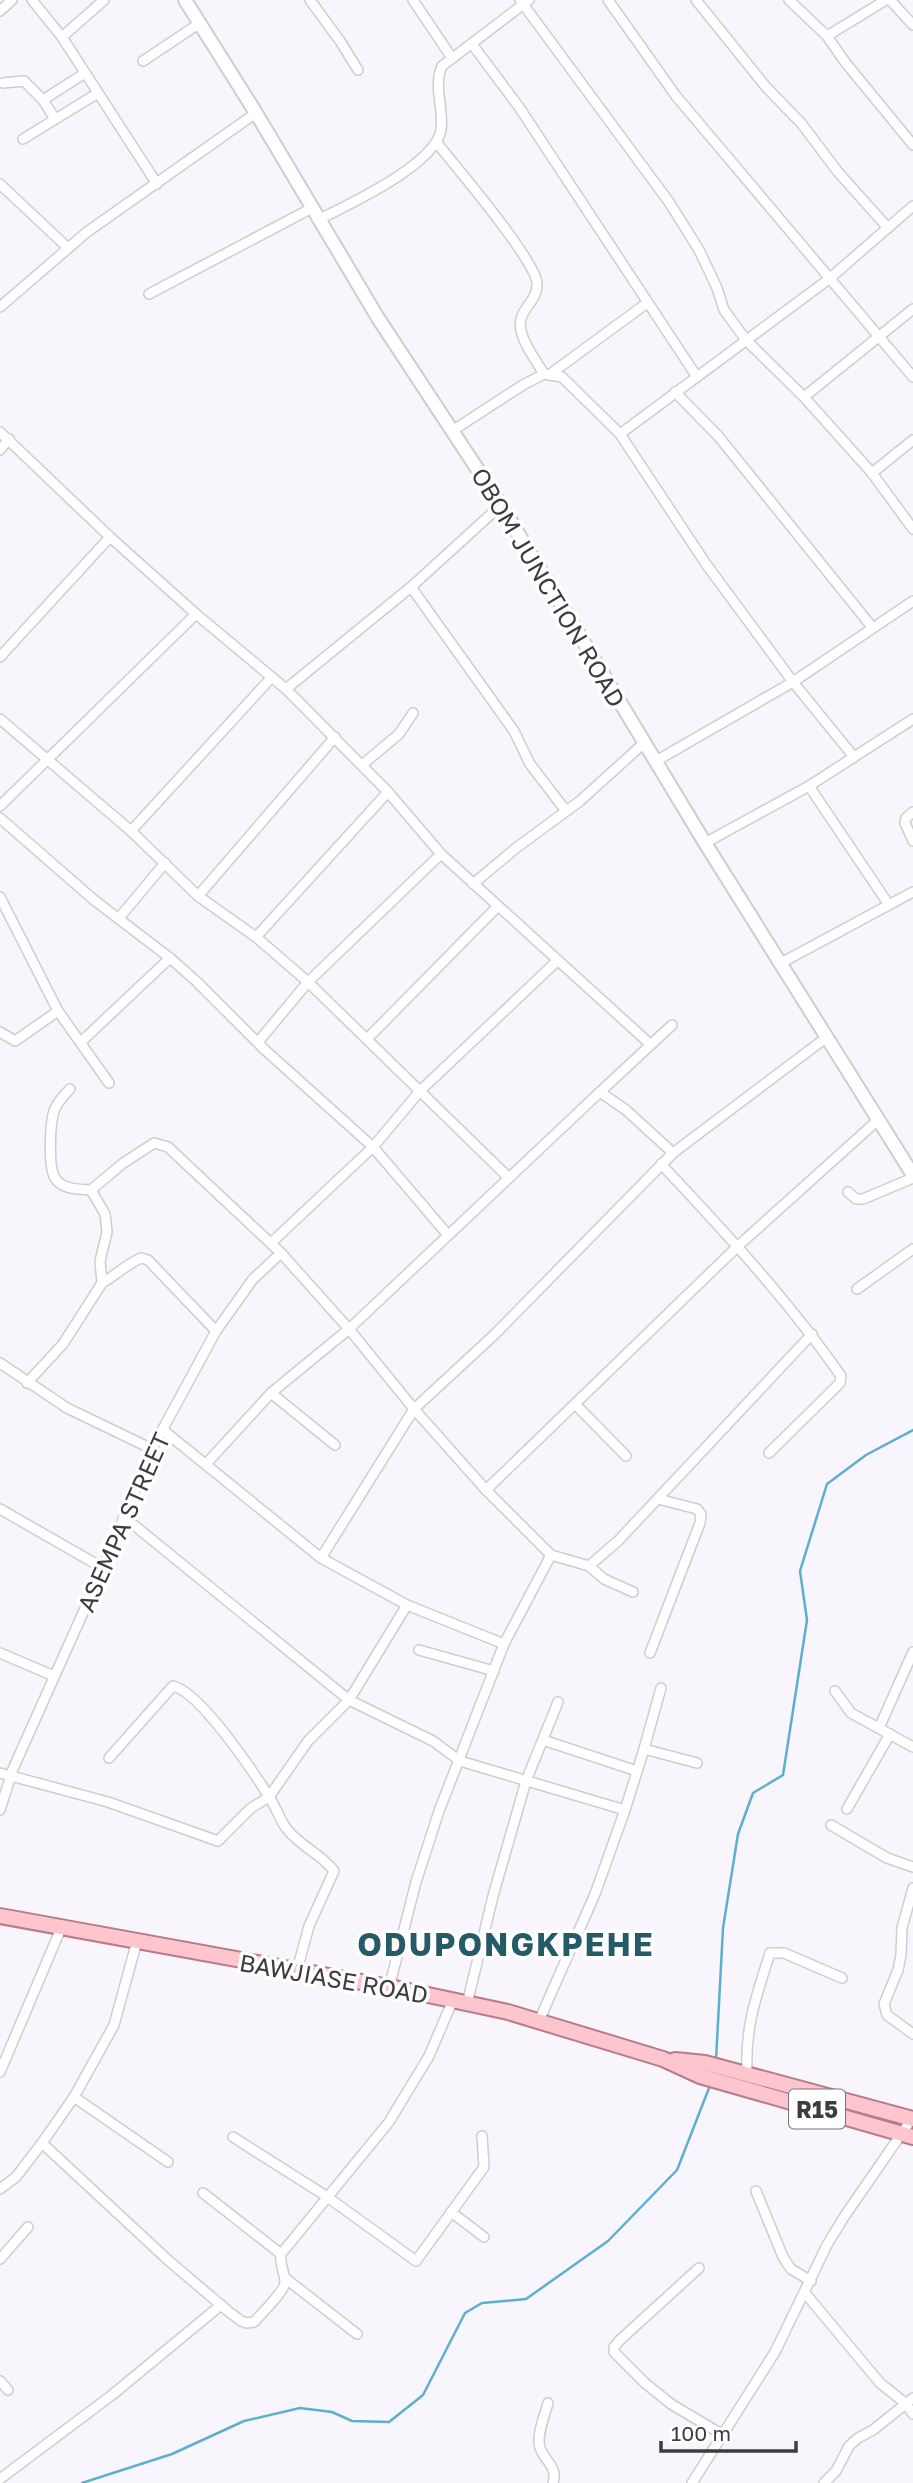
<svg xmlns="http://www.w3.org/2000/svg" width="913" height="2483" viewBox="0 0 913 2483" font-family="'Golos Text',sans-serif">
	<style>
		.lines { fill: none; stroke-linecap: round; stroke-linejoin: round }
		.stream { stroke: #5dafce; stroke-width: 2.5 }
		.street-casing { stroke: #cfccd3; stroke-width: 12 }
		.secondary-casing { stroke: #cfccd3; stroke-width: 16 }
		.primary-casing { stroke: #b97c87; stroke-width: 18 }
		.street { stroke: #fff; stroke-width: 9 }
		.secondary { stroke: #fff; stroke-width: 12 }
		.primary { stroke: #fdc5ce; stroke-width: 14 }
		.labels { text-anchor: middle; dominant-baseline: central; stroke-width: 7; stroke-linejoin: round; paint-order: stroke }
		.shield { fill: #fff; stroke: #777678; stroke-width: 2 }
		.shield-label { font-size: 23px; font-weight: bold; fill: #3d3c3e }
		.street-label { font-size: 24px; fill: #3d3c3e; stroke: #fff }
		.district-label { font-size: 32px; font-weight: bold; letter-spacing: 2px; fill: #255a68; stroke: #fff }
	</style>
	<rect width="100%" height="100%" fill="#f8f5fc"/>
	<g class="lines">
		<g class="stream">
			<path d="M716 2060 723 1928 738 1834 753 1793 783 1775 807 1620 800 1571 827 1484 866 1455 913 1430"/>
			<path d="M82 2483 172 2454 244 2421 300 2408 332 2412 352 2421 389 2422 423 2395 465 2313 482 2303 526 2299 608 2241 677 2170 711 2083"/>
		</g>
		<defs>
			<g id="street">
				<path d="M32 0 62 37 157 184"/>
				<path d="M310 0 340 41 358 70"/>
				<path d="M413 0 452 58"/>
				<path d="M520 0 669 202 699 250 717 288 724 310 746 340 804 397 872 473 913 529"/>
				<path d="M608 0 676 96 913 377"/>
				<path d="M696 0 766 87 801 123 838 172 888 228"/>
				<path d="M789 0 827 36 845 62 913 145"/>
				<path d="M890 0 913 25"/>
				<path d="M0 11 12 0"/>
				<path d="M827 36 886 0"/>
				<path d="M62 37 104 0"/>
				<path d="M472 44 519 107 697 377"/>
				<path d="M143 61 200 23"/>
				<path d="M3 83 24 81 43 100 55 119"/>
				<path d="M43 100 85 73"/>
				<path d="M23 139 98 93"/>
				<path d="M437 143C456 167 534 258 537 283 538 297 527 304 522 316 514 333 536 360 544 374"/>
				<path d="M0 184 68 248"/>
				<path d="M318 220C349 204 435 165 441 130 444 108 433 86 442 66L529 0"/>
				<path d="M149 294 312 208"/>
				<path d="M0 307 87 232 256 113"/>
				<path d="M549 375 647 303"/>
				<path d="M675 392 719 437 872 627"/>
				<path d="M804 397 913 309"/>
				<path d="M452 431 523 385 544 374 562 377 620 434 706 564 793 682 854 757"/>
				<path d="M0 432 110 537 196 614 286 689 388 792 441 854 650 1044"/>
				<path d="M620 434 829 279 913 206"/>
				<path d="M0 450 9 439"/>
				<path d="M872 473 913 440"/>
				<path d="M411 587 514 731 530 764 566 811"/>
				<path d="M0 657 110 537"/>
				<path d="M286 689 411 587 501 505"/>
				<path d="M0 719 131 831 198 896 256 937 308 982 509 1178"/>
				<path d="M656 761 793 682 913 601"/>
				<path d="M362 765 399 734 413 713"/>
				<path d="M809 786 889 905"/>
				<path d="M0 806 196 614"/>
				<path d="M913 812 906 818 905 823 913 841"/>
				<path d="M0 818 94 900 170 958 196 981 265 1050 373 1147 448 1235"/>
				<path d="M131 831 272 677"/>
				<path d="M705 843 809 786 913 719"/>
				<path d="M473 884 516 848 580 801 644 743"/>
				<path d="M198 896 335 737"/>
				<path d="M0 897 58 1011 109 1083"/>
				<path d="M119 918 165 863"/>
				<path d="M256 937 388 792"/>
				<path d="M781 963 913 892"/>
				<path d="M0 1032 15 1041 58 1011"/>
				<path d="M367 1039 498 906"/>
				<path d="M82 1041 170 958"/>
				<path d="M258 1042 308 982 441 854"/>
				<path d="M70 1089C64 1095 57 1102 54 1111 50 1123 48 1167 55 1178 62 1190 80 1189 91 1190L122 1164 154 1143 168 1147 281 1253 349 1329 414 1409 486 1490 551 1555 589 1566 618 1541 812 1334"/>
				<path d="M600 1092 672 1025"/>
				<path d="M661 1164C725 1232 788 1300 841 1376L840 1383 769 1453"/>
				<path d="M848 1192 856 1199H863L913 1178"/>
				<path d="M271 1243 373 1147 420 1091 557 961"/>
				<path d="M102 1283C116 1275 127 1264 141 1258L148 1260 216 1331"/>
				<path d="M857 1289 913 1249"/>
				<path d="M0 1363 67 1408 152 1449"/>
				<path d="M27 1383 63 1344 102 1283 100 1261 107 1232 105 1214 91 1190"/>
				<path d="M271 1393 335 1445"/>
				<path d="M575 1404 626 1456"/>
				<path d="M163 1430 321 1558 407 1605 504 1644"/>
				<path d="M206 1464 271 1393 349 1329 600 1092 626 1110 673 1153"/>
				<path d="M486 1490 738 1246 878 1120"/>
				<path d="M0 1509 103 1568"/>
				<path d="M124 1517 349 1700 433 1741 460 1761 625 1810"/>
				<path d="M321 1558 414 1409 494 1335 673 1153 827 1037"/>
				<path d="M589 1566 604 1579 633 1592"/>
				<path d="M419 1650 494 1671"/>
				<path d="M0 1653 54 1676"/>
				<path d="M650 1653 700 1523 701 1514 697 1509 658 1499"/>
				<path d="M835 1691 851 1713 913 1747"/>
				<path d="M879 1728 913 1652"/>
				<path d="M543 1740 637 1771"/>
				<path d="M644 1749 661 1688"/>
				<path d="M109 1758 173 1686C200 1692 252 1770 268 1795 275 1805 279 1818 286 1828 299 1846 322 1854 334 1871L309 1926 297 1970"/>
				<path d="M0 1773 108 1802 218 1841 251 1808 269 1797 308 1741 349 1700 407 1605"/>
				<path d="M847 1809 890 1734"/>
				<path d="M0 1810 13 1769 103 1568 152 1449 216 1331 253 1279 281 1253"/>
				<path d="M831 1825 887 1858 913 1867"/>
				<path d="M913 1888 902 1928 901 1955 898 1970 884 2004 887 2015 913 2034"/>
				<path d="M389 1988 416 1882 439 1811 504 1644 551 1555"/>
				<path d="M467 2004 493 1896 526 1781 558 1702"/>
				<path d="M538 2023 595 1894 625 1810 644 1749 697 1763"/>
				<path d="M0 2072 62 1926"/>
				<path d="M747 2074C745 2026 756 1997 770 1953H784L842 1978"/>
				<path d="M74 2097 168 2162"/>
				<path d="M233 2137 326 2196 416 2261 484 2167 482 2136"/>
				<path d="M42 2143 169 2261 228 2311 241 2321 247 2323 254 2322C261 2314 285 2291 285 2282 285 2272 279 2265 281 2254L389 2122 429 2056 453 2000"/>
				<path d="M0 2189 16 2177 42 2143 74 2097 114 2025 137 1941"/>
				<path d="M756 2191 783 2257 791 2269 811 2281"/>
				<path d="M203 2193 281 2254"/>
				<path d="M451 2212 484 2237"/>
				<path d="M0 2259 28 2227"/>
				<path d="M699 2268 620 2340 614 2347V2352L645 2383 671 2404 723 2435"/>
				<path d="M285 2278 357 2334"/>
				<path d="M805 2293 880 2383 905 2403 913 2414"/>
				<path d="M0 2381 8 2390"/>
				<path d="M548 2403C545 2415 536 2435 540 2448 545 2462 558 2466 553 2483"/>
				<path d="M0 2479 112 2395 221 2305"/>
				<path d="M692 2483 775 2352 827 2245 844 2217 913 2117"/>
				<path d="M824 2483 836 2471 849 2446 858 2438 873 2430 913 2398"/>
			</g>
			<path id="secondary" d="M185 0 256 113 378 318 501 505 705 843 913 1175"/>
			<g id="primary">
				<path d="M0 1916 400 1989 508 2012 663 2059 700 2076 913 2137"/>
				<path d="M675 2060 705 2063 913 2119"/>
			</g>
		</defs>
		<use href="#street" class="street-casing"/>
		<use href="#secondary" class="secondary-casing"/>
		<use href="#primary" class="primary-casing"/>
		<use href="#street" class="street"/>
		<use href="#secondary" class="secondary"/>
		<use href="#primary" class="primary"/>
	</g>
	<g class="labels">
		<rect class="shield" x="789" y="2089.5" width="56" height="39" rx="5"/>
		<g class="shield-label">
			<text x="817" y="2109">R15</text>
		</g>
		<g class="street-label">
			<text transform="translate(549 587) rotate(59)">OBOM JUNCTION ROAD</text>
			<text transform="translate(123 1522) rotate(-66)">ASEMPA STREET</text>
			<text transform="translate(334 1978) rotate(10)">BAWJIASE ROAD</text>
		</g>
		<g class="district-label">
			<text x="506" y="1944">ODUPONGKPEHE</text>
		</g>
	</g>
	<path d="M661 2441v10h135v-10" fill="none" stroke="#3d3c3e" stroke-width="3.5"/>
	<text x="671" y="2441" font-size="21" fill="#3d3c3e" stroke="#ffffff" stroke-width="5" paint-order="stroke">100 m</text>
</svg>
